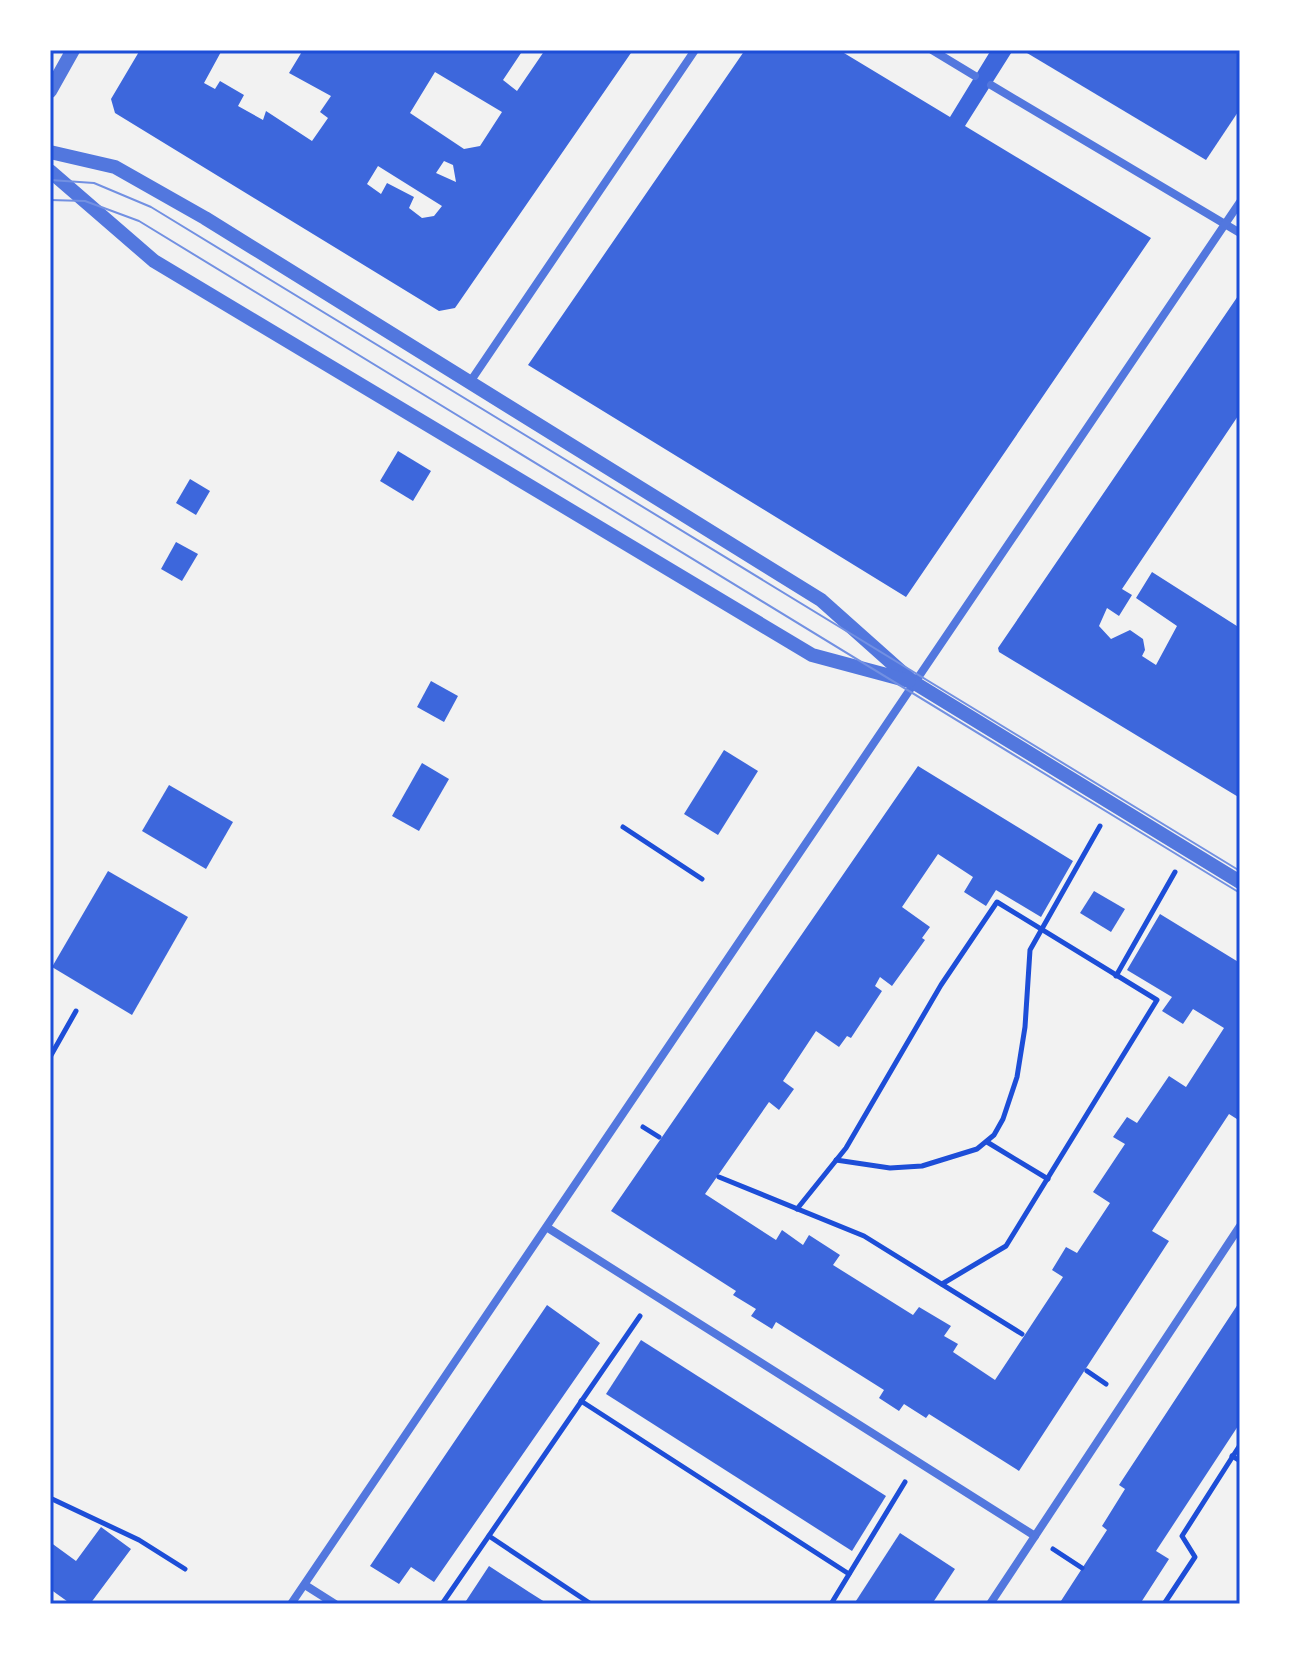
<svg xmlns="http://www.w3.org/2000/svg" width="1290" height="1654" viewBox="0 0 1290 1654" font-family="Commissioner,sans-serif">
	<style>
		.building { fill: #3d67dc; fill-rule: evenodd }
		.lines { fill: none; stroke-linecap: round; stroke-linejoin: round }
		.path { stroke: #1d4ed8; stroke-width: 5 }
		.minor { stroke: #5277de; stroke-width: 8 }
		.tertiary { stroke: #5277de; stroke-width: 14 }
		.tram { stroke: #7290e2; stroke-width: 2 }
		.neatline { fill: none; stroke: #1d4ed8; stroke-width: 3 }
	</style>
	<rect width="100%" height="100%" fill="#f2f2f2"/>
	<g class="building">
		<path d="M140 50H222L204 83 215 89 220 81 244 95 238 106 263 120 266 111 312 141 328 118 320 112 331 96 289 73 303 50H523L503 80 517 91 545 50H633L455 308 439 311 115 113 111 99ZM435 72 502 112 480 146 464 149 410 113ZM444 161 453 165 456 182 436 173ZM378 166 442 206 434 216 422 218 409 208 414 197 387 183 381 194 367 184Z"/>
		<path d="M745 50H839L950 117 991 50H1013L965 126 1151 238 906 597 528 365Z"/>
		<path d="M1022 50H1240V109L1206 160Z"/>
		<path d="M1240 293V413L1122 589 1132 595 1119 616 1107 608 1099 626 1111 639 1130 630 1143 639 1145 650 1142 656 1156 665 1177 626 1136 598 1152 572 1240 628V798L999 652 998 648Z"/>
		<path d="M398 451 431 471 413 501 380 481Z"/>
		<path d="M190 479 210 491 196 515 176 503Z"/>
		<path d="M176 542 198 554 182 581 161 569Z"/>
		<path d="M431 681 458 696 444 722 417 707Z"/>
		<path d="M724 750 758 771 718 835 684 814Z"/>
		<path d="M422 763 449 779 419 831 392 816Z"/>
		<path d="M918 766 1073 861 1041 917 996 890 986 906 964 892 973 877 938 854 902 907 930 927 922 938 925 940 892 986 880 977 875 986 882 991 851 1038 847 1036 839 1047 816 1031 783 1081 794 1089 779 1110 769 1102 705 1194 776 1240 782 1230 803 1245 809 1235 840 1255 833 1265 913 1315 919 1307 951 1326 944 1336 958 1344 953 1352 995 1380 1063 1277 1052 1270 1066 1247 1077 1253 1110 1203 1093 1192 1125 1144 1113 1137 1127 1117 1137 1123 1169 1076 1186 1087 1224 1028 1193 1009 1183 1024 1162 1011 1172 997 1127 970 1160 914 1240 963V1121L1229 1114 1152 1231 1169 1241 1019 1471 929 1414 926 1418 904 1404 899 1411 879 1398 884 1390 776 1322 772 1329 751 1316 756 1309 733 1295 736 1291 611 1211Z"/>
		<path d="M169 785 233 822 206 869 142 831Z"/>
		<path d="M108 871 188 917 132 1015 52 967Z"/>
		<path d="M1094 891 1125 909 1111 932 1080 913Z"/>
		<path d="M1240 1301V1423L1156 1551 1169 1559 1140 1604H1059L1107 1530 1102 1526 1125 1489 1119 1485Z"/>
		<path d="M547 1305 600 1343 434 1582 411 1567 399 1584 370 1566Z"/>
		<path d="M641 1340 886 1496 852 1551 606 1394Z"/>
		<path d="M101 1527 131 1549 90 1604H71L50 1589V1542L76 1561Z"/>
		<path d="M900 1533 955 1569 932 1604H854Z"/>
		<path d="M489 1566 529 1592 548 1604H464Z"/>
	</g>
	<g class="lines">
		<g class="path">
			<path d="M623 827 702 879"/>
			<path d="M1116 976 1175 872"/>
			<path d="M50 1057 76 1011"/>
			<path d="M643 1127 659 1137"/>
			<path d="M987 1142 1048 1179"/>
			<path d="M836 1160 890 1168 922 1166 977 1149 994 1135 1003 1119 1017 1077 1025 1027 1030 950 1100 826"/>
			<path d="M719 1177 864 1236 1022 1334"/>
			<path d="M797 1209 846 1148 941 985 997 902 1157 1000 1006 1246 942 1284"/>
			<path d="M1087 1371 1106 1384"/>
			<path d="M581 1401 849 1574"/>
			<path d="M1232 1456 1240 1461"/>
			<path d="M50 1498 139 1540 185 1569"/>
			<path d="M489 1536 591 1604"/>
			<path d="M1053 1549 1082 1568"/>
			<path d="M442 1604 640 1316"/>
			<path d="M831 1604 905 1482"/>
			<path d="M1164 1604 1195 1557 1182 1536 1240 1445"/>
		</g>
		<g class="minor">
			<path d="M932 50 975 76"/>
			<path d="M991 85 1240 233"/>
			<path d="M470 382 695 50"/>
			<path d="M548 1228 1035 1536"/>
			<path d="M305 1585 335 1604"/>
			<path d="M291 1604 1240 202"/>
			<path d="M990 1604 1240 1226"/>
		</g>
		<g class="tertiary">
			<path d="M50 91 73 50"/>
			<path d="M50 152 115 167 205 218 821 600 913 682 1240 882"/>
			<path d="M50 171 154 261 812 655 909 681"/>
		</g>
		<g class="tram">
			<path d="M50 180 94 183 151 207 1240 871"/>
			<path d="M50 200 85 201 139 221 1240 893"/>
		</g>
	</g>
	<rect width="1290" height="1654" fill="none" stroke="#ffffff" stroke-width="104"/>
	<rect x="52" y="52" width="1186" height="1550" class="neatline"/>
</svg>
